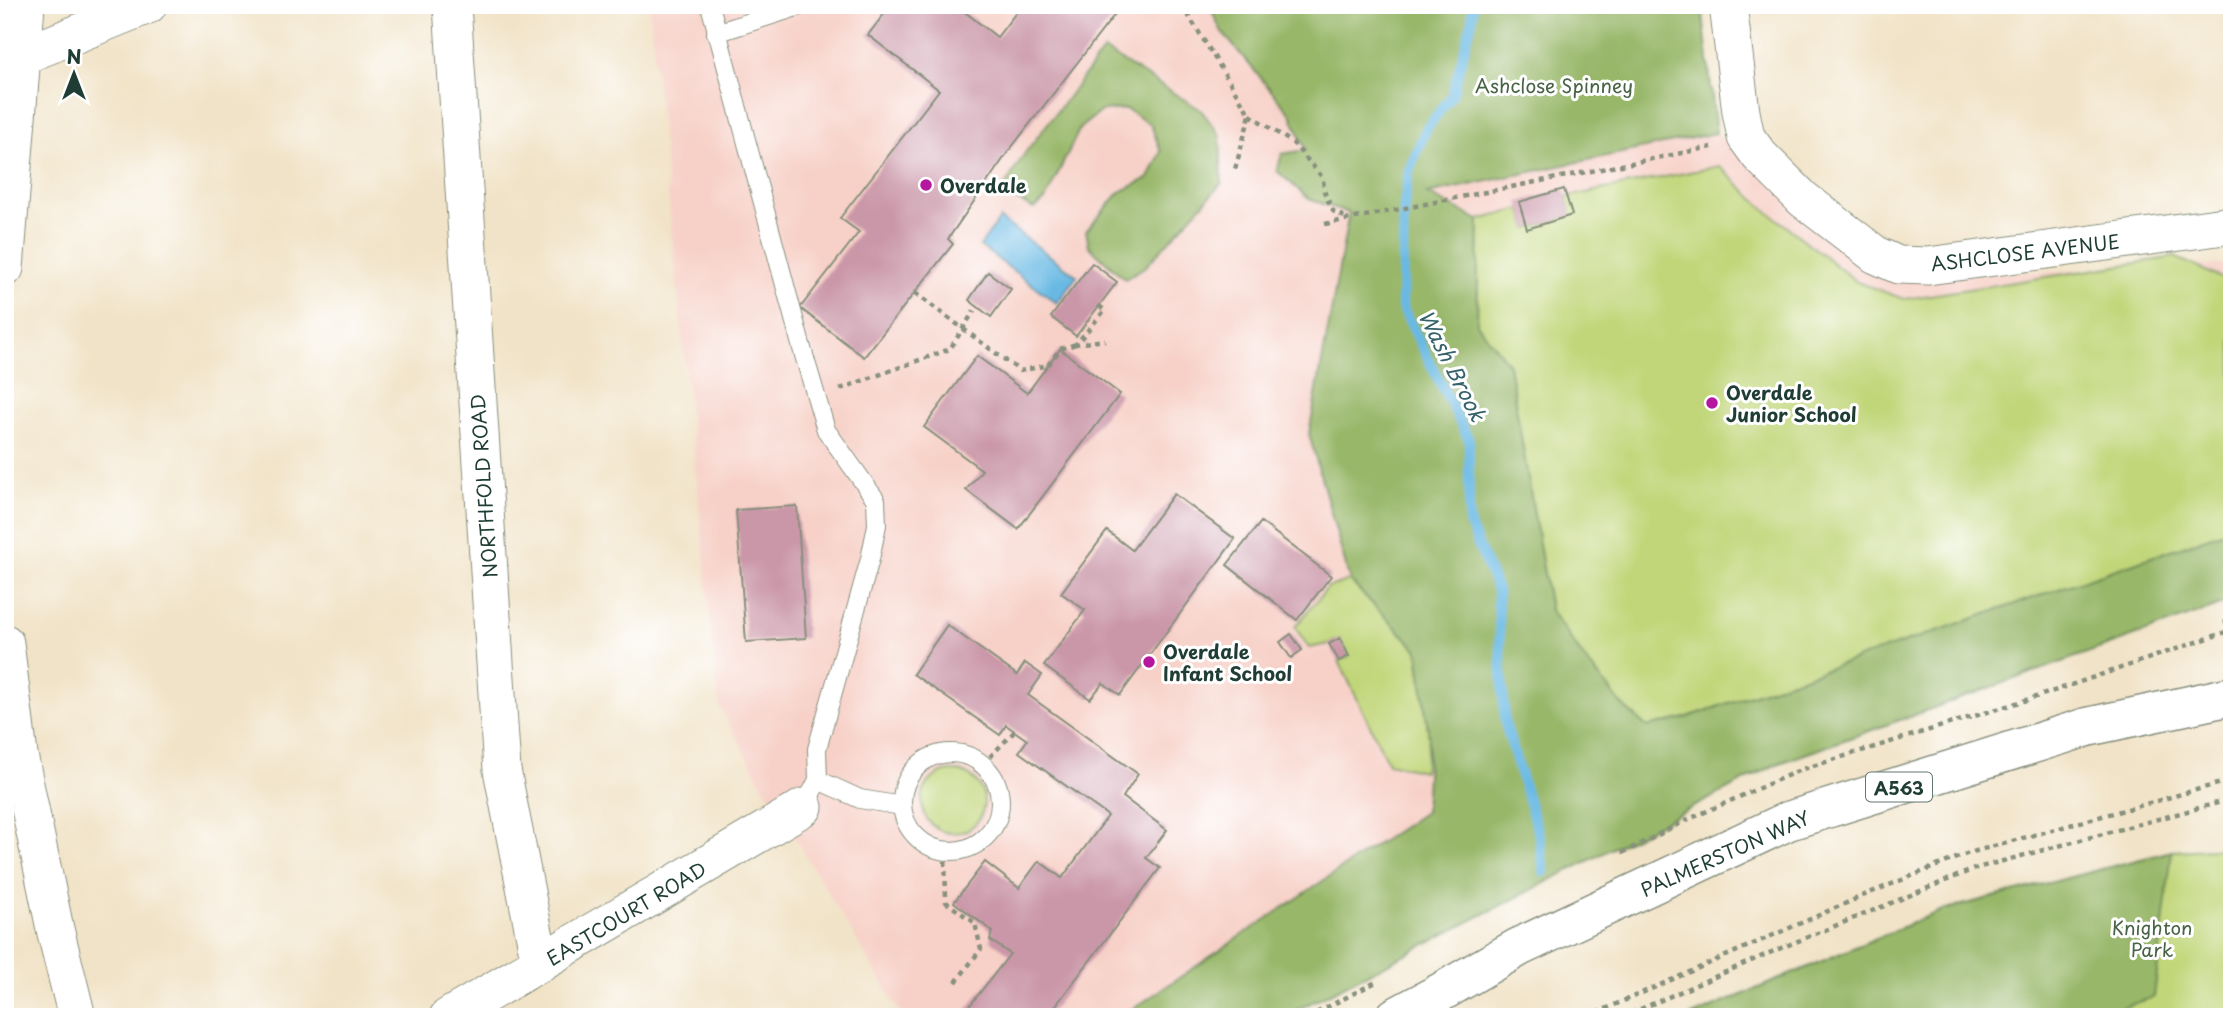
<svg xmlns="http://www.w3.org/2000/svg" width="2237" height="1022" viewBox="0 0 2237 1022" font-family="'Playpen Sans',sans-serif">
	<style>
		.built { fill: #f7d1c8 }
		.green { fill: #c1d679; stroke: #708a56; stroke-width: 2 }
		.forest { fill: #98b769; stroke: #5c7a4e; stroke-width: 2 }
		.water { fill: #69b9e4; stroke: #447b8c; stroke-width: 2 }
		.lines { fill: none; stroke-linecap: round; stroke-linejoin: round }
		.stream { stroke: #69b9e4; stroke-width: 10 }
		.building { fill: #ca97a8 }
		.service-casing { stroke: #88907e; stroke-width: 20 }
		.minor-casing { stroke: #88907e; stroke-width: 39 }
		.trunk-casing { stroke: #88907e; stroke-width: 41 }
		.path { stroke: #88907e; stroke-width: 4.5; stroke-dasharray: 5 5; stroke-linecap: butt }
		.service { stroke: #fff; stroke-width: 18 }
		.minor { stroke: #fff; stroke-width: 37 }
		.trunk { stroke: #fff; stroke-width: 38 }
		.poi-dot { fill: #b5179e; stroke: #fff; stroke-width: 2.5 }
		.labels { text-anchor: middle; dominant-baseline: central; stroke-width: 6; stroke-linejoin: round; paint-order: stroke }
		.shield { fill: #fff; stroke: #627771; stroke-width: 2 }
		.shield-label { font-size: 18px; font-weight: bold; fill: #1f3d34 }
		.park-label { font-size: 19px; fill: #486345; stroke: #fff }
		.poi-label { font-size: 19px; font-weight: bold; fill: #1f3d34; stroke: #fff; text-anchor: start }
		.street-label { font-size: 19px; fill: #1f3d34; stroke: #fff }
		.water-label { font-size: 21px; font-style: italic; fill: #356269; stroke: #fff }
	</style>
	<rect width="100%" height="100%" fill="#fff"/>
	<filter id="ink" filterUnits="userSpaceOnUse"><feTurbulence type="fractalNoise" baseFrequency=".0143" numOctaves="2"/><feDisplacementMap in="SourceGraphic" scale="14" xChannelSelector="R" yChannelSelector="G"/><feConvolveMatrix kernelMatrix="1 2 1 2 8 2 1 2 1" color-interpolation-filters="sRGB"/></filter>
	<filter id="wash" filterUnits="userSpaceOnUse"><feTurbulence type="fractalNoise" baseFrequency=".00686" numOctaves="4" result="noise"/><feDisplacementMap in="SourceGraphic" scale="28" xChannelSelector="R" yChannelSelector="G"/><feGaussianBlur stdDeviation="1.57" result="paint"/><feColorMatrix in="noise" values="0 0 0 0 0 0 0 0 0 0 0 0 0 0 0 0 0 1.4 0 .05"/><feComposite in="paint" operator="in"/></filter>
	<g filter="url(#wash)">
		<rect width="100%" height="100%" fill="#f1e3c7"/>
		<path class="built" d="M649 5H1375L1426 194 1716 133 1887 278 2232 264V600L1673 786 1227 1017H903L764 787 719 705Z"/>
		<g class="green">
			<path d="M1719 166 1766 210 1857 282 1904 299 2175 257 2232 283V523L2224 532 1682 719 1647 727 1623 706 1586 661 1550 610 1509 365 1477 324 1479 220 1521 209 1528 229 1571 215 1566 197Z"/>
			<path d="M1350 581 1418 650 1429 738 1424 771 1388 763 1339 661 1349 656 1340 639 1329 644 1309 648 1295 627 1328 587Z"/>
			<circle cx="953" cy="802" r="31"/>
			<path d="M2232 848V1017H1690L1943 910 2172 851Z"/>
		</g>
		<g class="forest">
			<path d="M1209 5H1702L1716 133 1427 194 1479 220 1477 324 1509 365 1550 610 1586 661 1623 706 1647 727 1682 719 2224 532 2232 523V601L1777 764 1283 1017H1121L1425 812 1429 738 1418 650 1350 581 1309 434 1349 213 1309 199 1277 171 1282 154 1306 150 1291 114 1222 32Z"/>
			<path d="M1104 50 1201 110 1220 135 1222 183 1146 266 1125 279 1089 246 1086 231 1120 192 1149 178 1161 152 1151 125 1126 109 1101 111 1080 128 1045 200 1034 209 1001 192 1025 153Z"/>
			<path d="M2172 851 2154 997 2094 1017H1690L1943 910Z"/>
		</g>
		<path class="water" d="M1000 219 1077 276 1057 303 980 246Z"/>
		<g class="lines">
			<path class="stream" d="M1473 5 1472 21 1452 95 1426 129 1409 170 1404 205 1402 307 1469 440V523L1497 590 1505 723 1539 836 1544 872"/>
		</g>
		<g id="blocks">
			<g class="building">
				<path d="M891 5H956L997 37 1022 5H1122L1008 152 948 239 953 244 864 357 800 308 859 232 840 218 939 90 868 35Z"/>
				<path d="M1564 189 1572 215 1527 229 1519 202Z"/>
				<path d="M1092 263 1117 282 1076 336 1051 317Z"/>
				<path d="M988 272 1011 289 991 317 969 300Z"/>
				<path d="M1060 349 1120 394 1018 529 966 490 982 470 924 427 977 356 1027 393Z"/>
				<path d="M1174 494 1235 539 1120 695 1103 683 1090 699 1044 666 1085 610 1061 593 1107 531 1132 550Z"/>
				<path d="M797 506 806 638 746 642 736 510Z"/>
				<path d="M1261 522 1331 576 1297 620 1227 565Z"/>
				<path d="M947 625 1017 675 1025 663 1042 675 1028 695 1138 774 1123 797 1167 830 1146 858 1160 868 1047 1017H961L1010 954 990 940 992 931 954 902 985 862 1019 888 1039 861 1062 878 1108 816 1019 752 1027 740 1006 725 1000 735 913 674Z"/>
				<path d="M1291 634 1302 650 1291 658 1280 642Z"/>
				<path d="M1340 638 1349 656 1339 661 1329 644Z"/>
			</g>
		</g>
	</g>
	<g filter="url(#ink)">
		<use href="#blocks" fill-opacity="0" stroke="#88907e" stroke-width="2"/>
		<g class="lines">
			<defs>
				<g id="service">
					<path d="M710 5 801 345 826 430 876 500 877 525 870 559 817 749 818 780 804 807"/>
					<path d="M716 33 803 5"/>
					<circle cx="951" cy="802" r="49"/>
					<path d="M818 780 860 799 902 806"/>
				</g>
				<g id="minor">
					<path d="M452 5 502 770 540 963"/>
					<path d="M1728 5 1741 112 1746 137 1759 155 1803 199 1876 255 1898 265 1928 266 2232 225"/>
					<path d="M5 63 148 5"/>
					<path d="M5 268 26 5"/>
					<path d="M5 643 19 755 55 929 77 1017"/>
					<path d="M448 1017 804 807"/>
				</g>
				<path id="trunk" d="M1395 1017 1436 995 1519 947 1788 821 2087 727 2232 696"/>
			</defs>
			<use href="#service" class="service-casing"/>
			<use href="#minor" class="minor-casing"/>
			<use href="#trunk" class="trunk-casing"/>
			<g class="path">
				<path d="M891 5V6"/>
				<path d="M1182 5 1250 115 1234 173"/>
				<path d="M1250 115 1293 143 1323 178 1324 191 1333 211 1348 219"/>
				<path d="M1325 224 1712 147"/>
				<path d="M915 293 1020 371 1048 365 1060 349 1076 344"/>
				<path d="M1099 306 1105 310 1076 344 1105 340"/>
				<path d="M840 389 950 349 974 311"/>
				<path d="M2232 615 2225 618 2232 650"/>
				<path d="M983 764 1015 731"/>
				<path d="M945 851 946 902 975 923 981 949 953 986"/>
				<path d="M1622 853 1687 820 1800 770 2036 697 2232 630"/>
				<path d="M1308 1017 1376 982"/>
				<path d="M1587 1017 1867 894 1969 853 2232 780"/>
				<path d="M1622 1017 1781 948 1977 868 2232 799"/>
				<path d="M2230 1017 2232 1005"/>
			</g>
			<use href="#service" class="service"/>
			<use href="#minor" class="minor"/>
			<use href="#trunk" class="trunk"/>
		</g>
	</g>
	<g class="poi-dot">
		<circle cx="926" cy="185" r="7"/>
		<circle cx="1712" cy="403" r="7"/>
		<circle cx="1149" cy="662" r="7"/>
	</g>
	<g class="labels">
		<rect class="shield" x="1866" y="772.5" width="66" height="29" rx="5"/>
		<g class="shield-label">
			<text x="1899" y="787">A563</text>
		</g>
		<g class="park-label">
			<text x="1554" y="85">Ashclose Spinney</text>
			<text x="2152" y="927">Knighton<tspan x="2152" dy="22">Park</tspan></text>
		</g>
		<g class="poi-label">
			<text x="940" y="185">Overdale</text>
			<text x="1726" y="392">Overdale<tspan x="1726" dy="22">Junior School</tspan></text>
			<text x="1163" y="651">Overdale<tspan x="1163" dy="22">Infant School</tspan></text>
		</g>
		<g class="street-label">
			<text transform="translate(2025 252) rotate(-7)">ASHCLOSE AVENUE</text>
			<text transform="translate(483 486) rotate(-94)">NORTHFOLD ROAD</text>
			<text transform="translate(1725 853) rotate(-24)">PALMERSTON WAY</text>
			<text transform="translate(626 913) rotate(-31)">EASTCOURT ROAD</text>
		</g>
		<g class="water-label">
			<text transform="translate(1453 365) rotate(63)">Wash Brook</text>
		</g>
	</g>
	<rect width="2237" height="1022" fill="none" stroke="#fff" stroke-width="28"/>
	<g transform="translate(74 74)" stroke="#ffffff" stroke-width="5" paint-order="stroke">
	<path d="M0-5L12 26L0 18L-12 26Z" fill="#1f3d34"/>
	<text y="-10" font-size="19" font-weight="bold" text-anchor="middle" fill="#1f3d34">N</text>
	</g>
</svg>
